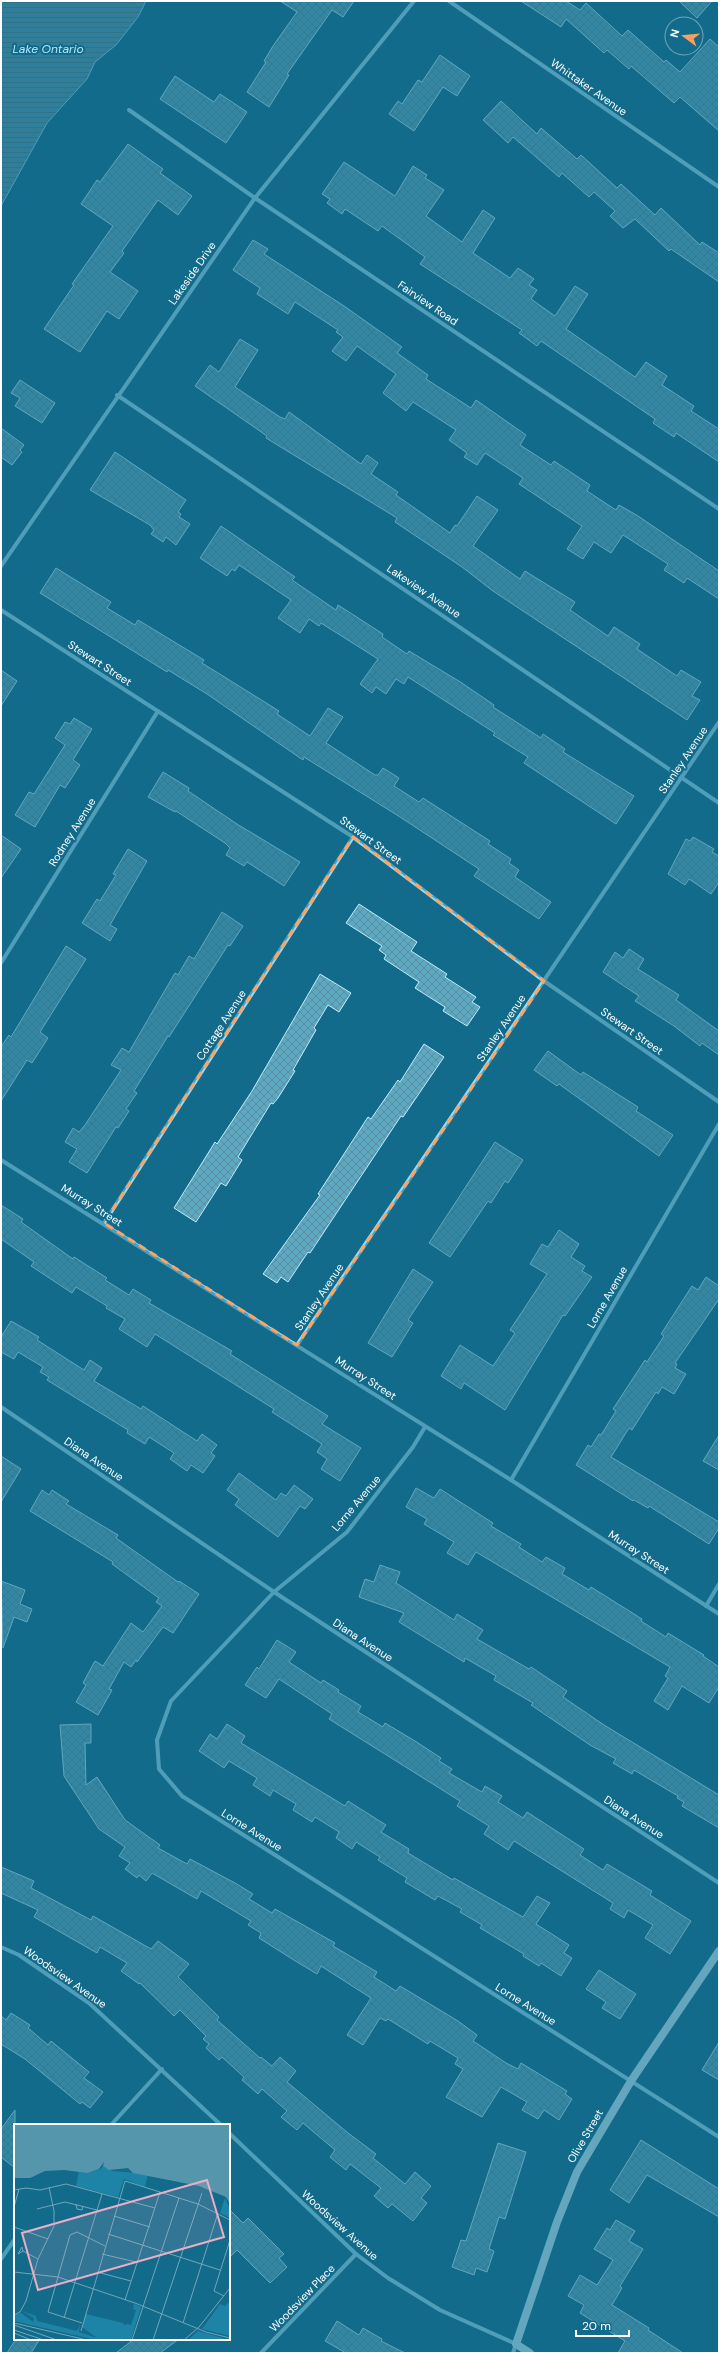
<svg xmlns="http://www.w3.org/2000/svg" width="720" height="2354" viewBox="0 0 720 2354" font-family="'DM Sans',sans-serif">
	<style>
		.water { fill: url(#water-rules); stroke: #8cdbf4 }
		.building { fill: url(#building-cross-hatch); stroke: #c1edfc }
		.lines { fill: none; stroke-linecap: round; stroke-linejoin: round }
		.street { stroke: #9adbf1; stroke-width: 4 }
		.secondary { stroke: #c8edfb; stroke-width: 8 }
		.marked { fill: none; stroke: #ffa362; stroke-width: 3; stroke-dasharray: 8 5; stroke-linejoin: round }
		.labels { text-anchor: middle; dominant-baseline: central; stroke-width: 4; stroke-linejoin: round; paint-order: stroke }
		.street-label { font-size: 11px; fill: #fff; stroke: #136b8b }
		.water-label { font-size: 12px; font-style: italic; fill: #b3e8f9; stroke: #136b8b }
		.inset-road { fill: none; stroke: #71a6b9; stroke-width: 1 }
		.view { fill: #eaaec6; fill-opacity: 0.15; stroke: #eaaec6; stroke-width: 2 }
		.inset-edge { fill: none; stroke: #fff; stroke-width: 2 }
	</style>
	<defs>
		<pattern id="water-rules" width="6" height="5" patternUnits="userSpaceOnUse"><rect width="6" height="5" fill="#5596ac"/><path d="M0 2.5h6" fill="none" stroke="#527c8a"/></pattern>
		<pattern id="building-cross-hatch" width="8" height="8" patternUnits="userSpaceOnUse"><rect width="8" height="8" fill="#5ea9c2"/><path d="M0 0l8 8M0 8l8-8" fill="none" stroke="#598d9f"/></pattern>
	</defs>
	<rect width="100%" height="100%" fill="#136b8b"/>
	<path class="water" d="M1 1H146L138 17 116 45 95 62 87 79 47 123 1 206Z"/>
	<g class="building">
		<path d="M280 1H354L343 17 332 10 287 74 289 75 269 107 247 92 266 62 264 61 273 46 297 12Z"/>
		<path d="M521 1H566L580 10 586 3 622 36 628 30 664 62 666 60 680 72 710 39 719 47V131L680 97 674 103 631 66 629 69 607 50 604 53 566 19 561 27Z"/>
		<path d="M679 1H712L697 18Z"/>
		<path d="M440 55 470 76 457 96 443 87 414 131 389 114 398 101 402 104 418 80 422 82Z"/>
		<path d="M175 76 214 102 220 94 247 112 226 143 160 99Z"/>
		<path d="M501 101 537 134 541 128 577 159 581 155 617 188 621 184 655 215 661 208 700 245 702 242 719 253V282L671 249 669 251 635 219 623 228 610 216 615 211 594 192 589 197 562 173 559 177 513 137 508 143 483 120Z"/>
		<path d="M128 144 163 169 160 173 192 196 178 215 158 200 122 251 124 253 110 272 138 291 119 319 107 311 80 352 44 329 74 285 72 284 113 226 81 204 97 180 100 182Z"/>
		<path d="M344 162 395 196 413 166 427 175 425 178 444 190 426 216 462 242 483 210 495 218 473 253 510 278 518 268 534 279 529 285 537 290 531 299 555 316 575 286 588 294 566 329 635 377 646 362 667 376 662 385 694 406 691 411 719 429V462L676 433 674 437 653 423 655 419 541 341 537 346 519 333 522 330 420 264 425 257 382 226 378 231 345 209 342 214 327 203 330 199 322 194Z"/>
		<path d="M253 240 268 249 264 254 344 306 402 347 397 353 428 375 426 379 471 408 476 400 526 435 520 445 551 465 554 461 590 485 587 491 616 510 619 505 638 516 719 571V599L687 578 684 583 664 570 668 564 623 535 611 553 594 542 583 559 567 549 582 526 519 484 523 478 485 453 477 465 464 457 467 453 449 440 456 430 413 402 406 411 383 393 396 374 357 346 346 361 332 351 343 337 336 332 338 330 295 302 288 314 257 294 260 288 233 270Z"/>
		<path d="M240 339 258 350 235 387 280 417 285 419 289 412 361 464 367 455 378 463 371 474 398 492 396 495 450 533 455 525 457 526 477 496 498 510 473 546 520 579 525 571 575 602 570 610 608 636 614 627 640 644 637 649 677 676 681 670 701 682 692 696 700 700 687 720 493 591 462 567 395 522 397 518 266 438 267 436 195 386 210 365 219 372Z"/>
		<path d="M20 380 55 403 42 423 15 406 20 398 11 393Z"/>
		<path d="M1 428 24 445 20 450 22 452 12 465 1 457Z"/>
		<path d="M115 452 186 500 178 512 181 514 179 517 190 524 176 545 166 537 163 542 151 534 154 530 150 525 90 490Z"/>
		<path d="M221 526 295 577 292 580 336 610 338 605 383 634 382 637 407 654 409 651 462 683 494 705 493 707 541 738 543 734 565 749 563 752 634 796 616 824 524 763 528 757 493 735 495 733 408 677 404 684 396 679 386 694 376 687 372 693 360 684 378 659 321 623 319 626 309 619 300 633 278 618 291 600 239 565 235 571 232 569 227 576 200 558Z"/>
		<path d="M56 568 111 602 107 608 135 625 138 620 204 660 202 663 279 711 277 714 310 736 328 708 343 717 326 743 375 775H378L383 768 399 778 394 786 419 802 423 798 490 841 488 844 511 859 509 863 519 870 515 877 551 902 539 919 474 876 479 869 400 817 304 757 303 760 207 694 168 670 167 672 40 593Z"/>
		<path d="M1 670 17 681 1 706Z"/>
		<path d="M74 718 92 729 73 760 80 765 65 788 60 785 35 827 15 815 29 792 34 794 65 745 55 738 65 722 70 724Z"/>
		<path d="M163 772 189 788 188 791 237 824 300 862 284 886 247 862 244 866 226 855 230 848 225 843 176 811 175 812 148 797Z"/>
		<path d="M1 835 21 849 1 878Z"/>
		<path d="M693 837 714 849 712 852 719 856V882L711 894 689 879 685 885 668 874 686 839 690 841Z"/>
		<path d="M128 849 147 861 110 925 117 929 110 941 82 923 97 899 100 901 116 875 113 874Z"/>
		<path d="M359 904 417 942 411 951 447 974 445 977 476 997 472 1002 480 1007 467 1026 443 1011 445 1007 415 988 419 982 384 959 386 955 379 950 382 946 346 923Z"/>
		<path d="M222 912 243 926 230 946 228 945 169 1037 168 1036 134 1091 137 1093 126 1109 129 1111 118 1128 116 1127 87 1173 69 1162 77 1149 65 1142 73 1128 79 1132 85 1125 121 1070 111 1065 122 1048 129 1052 175 973 178 975 189 956 194 959Z"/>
		<path d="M66 946 86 959 40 1032 48 1038 32 1063 27 1060 1 1101V1047L9 1035 11 1037Z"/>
		<path d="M629 949 644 959 638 969 679 995 676 1000 719 1031V1055L702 1043 700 1046 674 1026 635 1001 639 996 603 972 615 952 623 958Z"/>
		<path d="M320 974 351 993 339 1012 328 1005 314 1028 316 1030 293 1070 295 1071 278 1098 273 1104 271 1103 238 1157 242 1160 226 1186 221 1183 196 1222 174 1208 215 1142 217 1144 252 1091Z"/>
		<path d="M424 1044 444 1057 403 1117 401 1116 310 1253 308 1252 288 1282 281 1277 277 1283 263 1274 320 1195 318 1194 368 1117 371 1119 398 1080 400 1082Z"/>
		<path d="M548 1051 581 1075 583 1072 638 1107 636 1111 673 1135 659 1156 559 1084 557 1086 534 1070Z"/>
		<path d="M495 1142 523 1160 508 1183 505 1181 491 1203 488 1201 450 1257 429 1243Z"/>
		<path d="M1 1205 23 1219 21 1222 73 1259 74 1257 107 1278 105 1280 129 1295 133 1289 151 1300 149 1303 232 1351 230 1354 328 1416 322 1424 361 1448 340 1481 321 1469 327 1459 317 1452 322 1444 272 1412 274 1409 155 1334 147 1347 119 1329 125 1319 106 1308 107 1306 76 1287 72 1293 31 1266 34 1262 1 1239Z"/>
		<path d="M559 1230 579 1244 571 1257 585 1266 582 1271 592 1277 565 1316 563 1315 505 1410 464 1383 461 1389 441 1376 460 1345 493 1366 515 1333 510 1330 547 1274 530 1264 542 1244 548 1247Z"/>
		<path d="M413 1269 433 1282 408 1320 413 1323 392 1357 368 1343Z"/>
		<path d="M706 1277 719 1286V1299L675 1363 677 1364 675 1368 686 1374 674 1394 662 1387 658 1394 656 1392 632 1430 629 1428 611 1457 719 1522V1528L709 1544 649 1506 648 1508 634 1500 633 1501 576 1465 588 1445 591 1447 599 1434 601 1435 616 1411 613 1409 645 1360 647 1362 664 1336 661 1334 692 1286 698 1290Z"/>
		<path d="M11 1321 39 1337 37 1340 84 1370 90 1360 102 1368 94 1381 141 1409 143 1406 197 1441 202 1434 217 1445 211 1453 215 1456 203 1473 191 1465 187 1471 170 1459 174 1453 149 1437 145 1444 127 1433 128 1430 47 1380 49 1377 40 1372 43 1367 18 1352 14 1359 1 1352V1337Z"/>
		<path d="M719 1435V1470L703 1461Z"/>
		<path d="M1 1456 21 1469 1 1502Z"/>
		<path d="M239 1473 276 1500 281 1493 286 1496 294 1485 313 1499 305 1509 300 1506 278 1537 235 1505 239 1499 227 1490Z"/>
		<path d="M416 1488 434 1498 440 1489 493 1523 491 1526 521 1544 519 1547 542 1562 546 1557 565 1568 562 1574 589 1590 591 1587 642 1619 641 1621 666 1637 668 1633 704 1655 703 1656 719 1667V1687L709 1703 682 1686 668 1710 654 1701 668 1678 665 1676 670 1667 476 1552 468 1565 447 1553 454 1542 424 1524 427 1519 406 1507Z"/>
		<path d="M42 1490 49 1495 52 1490 69 1501 66 1504 118 1535 116 1538 178 1582 179 1581 199 1594 173 1633 163 1627 137 1662 136 1660 131 1667 124 1662 109 1689 112 1690 98 1715 76 1702 86 1685 83 1683 95 1661 103 1666 131 1623 143 1632 162 1606 156 1602 159 1598 112 1564 113 1562 30 1511Z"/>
		<path d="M380 1565 400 1572 396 1583 454 1620 457 1614 483 1630 477 1639 529 1669 531 1667 567 1691 563 1697 604 1725 719 1795V1828L682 1806 684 1802 677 1798 678 1796 634 1770 632 1774 613 1763 616 1759 590 1745 531 1705 533 1703 494 1680 496 1676 465 1658 464 1662 399 1622 404 1613 359 1597 365 1579 374 1582Z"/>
		<path d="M1 1581 25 1590 20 1604 32 1609 27 1622 14 1617 3 1648Z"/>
		<path d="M277 1640 296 1652 289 1662 321 1683 323 1680 339 1690 338 1692 361 1706 358 1712 383 1727 385 1723 415 1741 441 1758 439 1761 452 1769 449 1773 482 1792 485 1786 502 1796 498 1802 523 1818 527 1812 584 1849 580 1855 603 1870 607 1864 652 1891 650 1895 691 1921 670 1954 645 1938 653 1925 628 1910 624 1918 610 1909 613 1903 514 1841 508 1850 484 1834 489 1826 457 1806 460 1801 329 1719 332 1714 279 1679 266 1698 245 1685 257 1667 259 1669Z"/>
		<path d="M91 1724V1743H85L86 1785 97 1777 125 1820 160 1845 158 1848 187 1864 190 1859 235 1883 253 1894 249 1899 272 1913 275 1909 335 1943 333 1946 377 1972 374 1977 396 1991 400 1986 458 2021 477 2035 473 2041 506 2063 518 2069 521 2063 567 2091 565 2094 572 2099 559 2120 544 2110 538 2119 522 2110 527 2102 501 2087 482 2117 462 2106 446 2097 463 2069 455 2064 458 2058 430 2041 428 2044 388 2019 386 2021 380 2018 363 2045 347 2035 371 1998 321 1966 317 1974 297 1962 259 1938 261 1933 248 1925 251 1921 201 1891 197 1899 152 1873 146 1881 139 1875 137 1878 125 1869 130 1863 119 1856 125 1847 99 1829 64 1776 60 1725Z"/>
		<path d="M227 1724 245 1736 241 1743 345 1806 348 1801 386 1825 381 1832 409 1849 408 1853 453 1880 454 1878 523 1917 537 1896 550 1903 536 1924 569 1945 564 1953 572 1958 561 1976 541 1963 539 1966 523 1956 524 1954 480 1928 482 1925 460 1912 462 1909 438 1896 435 1900 405 1882 407 1878 378 1860 380 1857 356 1842 352 1849 336 1838 339 1832 315 1817 312 1822 293 1810 296 1804 273 1790 270 1796 253 1785 257 1778 229 1761 224 1768 199 1751 210 1734 217 1739Z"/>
		<path d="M1 1867 34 1881 31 1888 91 1920 93 1916 151 1949 158 1941 189 1964 178 1977 219 2017 217 2020 260 2058 261 2057 272 2066 280 2057 296 2071 287 2082 348 2133 376 2154 373 2158 405 2184 415 2172 431 2186 421 2198 427 2203 413 2221 392 2204 388 2208 374 2196 381 2188 350 2164 346 2170 330 2157 335 2150 303 2123 297 2130 281 2117 287 2111 262 2089 258 2094 242 2080 244 2077 222 2057 219 2060 206 2048 209 2044 203 2039 206 2036 180 2010 174 2016 140 1983 139 1984 121 1971 127 1963 100 1947 97 1953 34 1917 38 1910 1 1893Z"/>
		<path d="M599 1970 636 1994 620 2019 602 2008 606 2002 586 1989Z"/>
		<path d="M11 2013 30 2025 28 2028 48 2045 51 2041 89 2072 84 2078 103 2092 90 2108 82 2102 80 2104 25 2059 1 2044V2016L6 2020Z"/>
		<path d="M719 2042V2080L702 2070Z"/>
		<path d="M15 2110V2168L1 2157V2129Z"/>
		<path d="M641 2140 719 2189V2217L647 2175 629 2203 610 2190Z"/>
		<path d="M498 2143 526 2152 505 2219 499 2217 489 2249 494 2251 487 2272 476 2268 474 2275 452 2267 461 2240 466 2241Z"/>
		<path d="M229 2209 243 2223 248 2218 284 2254 279 2258 287 2267 270 2283 237 2250 229 2258Z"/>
		<path d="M616 2220 635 2231 629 2241 643 2249 620 2286 622 2288 612 2305 649 2328 648 2330 683 2353H618L625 2341 580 2313 584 2305 568 2296 580 2275 597 2285 613 2260 594 2249 607 2228 610 2230Z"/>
		<path d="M337 2321 359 2335 363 2328 382 2339 381 2341 405 2353H346L325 2341Z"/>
		<path d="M16 2339H40L31 2353H7Z"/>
		<path d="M134 2339H179L160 2353H116Z"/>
	</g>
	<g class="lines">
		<g class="street">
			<path d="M449 1 719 187"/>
			<path d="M129 110 255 198 719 509"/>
			<path d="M117 395 719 803"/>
			<path d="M1 566 255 198 414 1"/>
			<path d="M1 610 353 837 544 981 719 1102"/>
			<path d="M1 963 158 711"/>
			<path d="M1 1160 511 1480 719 1614"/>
			<path d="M104 1223 353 837"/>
			<path d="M297 1345 719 722"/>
			<path d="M1 1407 274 1592 719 1883"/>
			<path d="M425 1427 413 1447 347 1532 274 1592 171 1701 157 1740 159 1769 182 1796 719 2137"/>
			<path d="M511 1480 719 1124"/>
			<path d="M706 1606 719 1584"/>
			<path d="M1 1947 19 1955 89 2003 221 2125"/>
			<path d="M111 2125 162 2069"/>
			<path d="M229 2133 356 2254 388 2278 440 2310 516 2344 513 2353"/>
			<path d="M1 2259 15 2239"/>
			<path d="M261 2353 356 2254"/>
		</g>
		<path class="secondary" d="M530 2353 516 2344 557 2222 577 2172 631 2081 719 1951"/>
	</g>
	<path d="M0 0H720V2354H0ZM353 837 544 981 297 1345 104 1223Z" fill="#136b8b" fill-opacity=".55" fill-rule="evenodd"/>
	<path class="marked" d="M353 837 544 981 297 1345 104 1223Z"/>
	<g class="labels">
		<g class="street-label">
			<text transform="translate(589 87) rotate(35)">Whittaker Avenue</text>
			<text transform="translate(192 273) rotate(-55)">Lakeside Drive</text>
			<text transform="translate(428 303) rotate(34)">Fairview Road</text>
			<text transform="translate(424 591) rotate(34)">Lakeview Avenue</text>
			<text transform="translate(100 663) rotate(33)">Stewart Street</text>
			<text transform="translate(683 760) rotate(-56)">Stanley Avenue</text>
			<text transform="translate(72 832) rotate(-58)">Rodney Avenue</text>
			<text transform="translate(371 840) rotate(36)">Stewart Street</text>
			<text transform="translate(221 1025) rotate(-57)">Cottage Avenue</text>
			<text transform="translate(501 1028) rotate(-56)">Stanley Avenue</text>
			<text transform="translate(632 1031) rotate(35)">Stewart Street</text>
			<text transform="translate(92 1205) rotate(32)">Murray Street</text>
			<text transform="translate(319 1297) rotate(-56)">Stanley Avenue</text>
			<text transform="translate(607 1297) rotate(-60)">Lorne Avenue</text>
			<text transform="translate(366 1378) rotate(33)">Murray Street</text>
			<text transform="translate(94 1459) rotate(34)">Diana Avenue</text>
			<text transform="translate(356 1503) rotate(-50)">Lorne Avenue</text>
			<text transform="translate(639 1552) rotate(33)">Murray Street</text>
			<text transform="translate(363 1640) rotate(33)">Diana Avenue</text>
			<text transform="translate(634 1817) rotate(33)">Diana Avenue</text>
			<text transform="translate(252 1830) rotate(32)">Lorne Avenue</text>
			<text transform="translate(65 1977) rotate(35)">Woodsview Avenue</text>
			<text transform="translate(526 2004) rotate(32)">Lorne Avenue</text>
			<text transform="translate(585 2136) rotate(-60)">Olive Street</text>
			<text transform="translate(340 2225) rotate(42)">Woodsview Avenue</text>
			<text transform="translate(302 2298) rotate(-46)">Woodsview Place</text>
		</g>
		<g class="water-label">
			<text x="48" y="49">Lake Ontario</text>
		</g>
	</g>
	<g transform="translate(14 2124)">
		<rect width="216" height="216" fill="#136b8b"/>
		<path d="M120 180 127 183 117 216H82L0 197V191L7 189 19 198 20 194 8 187 22 192 23 197 63 207 66 200 65 208 83 214 68 203 72 190 109 199 111 202 112 200 117 201 122 186 119 185Z" fill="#1d84a7"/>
		<path d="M89 42 98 47 134 50 131 63 110 55 104 73 62 62 65 47 74 49 87 45ZM211 74 216 85V94L206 89ZM216 177V212L188 205 206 180 211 182ZM184 207 216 216H174Z" fill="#1d84a7"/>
		<path d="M78 55H89L87 65 74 62ZM100 56 106 58 103 70 91 67 92 60ZM108 205 105 216 94 213 101 206Z" fill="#1d84a7"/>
		<path d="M0 0H216V80L212 73 185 62 119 49 114 44 95 46 89 42 90 38 85 45 74 49 50 46 31 47 16 54H0Z" fill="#5596ac"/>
		<path class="inset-road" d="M0 66 12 64 26 66 52 60 141 84M62 80 63 85 68 86 69 82M0 83 5 65M23 85 51 78 83 86M100 92 136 103M0 103 34 115M94 110 206 146M9 127 4 130 8 123 9 127 24 135M88 130 122 138M0 148 44 153 121 179 192 208 216 214M83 148 117 157M210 172 200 167 216 116M111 176 146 68M0 191 6 188 12 177 24 135 40 102V87L35 63M50 194 88 70M0 199 73 216M68 199 34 188 56 111 63 108 91 122M169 199 204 89M0 201 43 216M0 206 30 216M67 207 111 57 184 80 216 96M0 209 17 216M118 216 165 74M139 216 188 69M170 216 185 203 216 164"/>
		<path class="view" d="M193 56 210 113 24 166 8 109Z"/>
		<rect width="216" height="216" class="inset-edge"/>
	</g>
	<rect width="720" height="2354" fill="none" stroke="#ffffff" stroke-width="4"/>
	<g transform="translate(684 36) rotate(286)"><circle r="19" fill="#136b8b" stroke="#71a6b9"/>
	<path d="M0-3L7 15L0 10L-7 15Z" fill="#ff9e5a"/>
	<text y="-6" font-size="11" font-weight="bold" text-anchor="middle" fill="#ffffff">N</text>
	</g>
	<path d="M576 2330v6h53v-6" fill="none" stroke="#ffffff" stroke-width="2"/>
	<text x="582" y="2330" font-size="12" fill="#ffffff" stroke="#136b8b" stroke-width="3" paint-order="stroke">20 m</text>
</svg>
